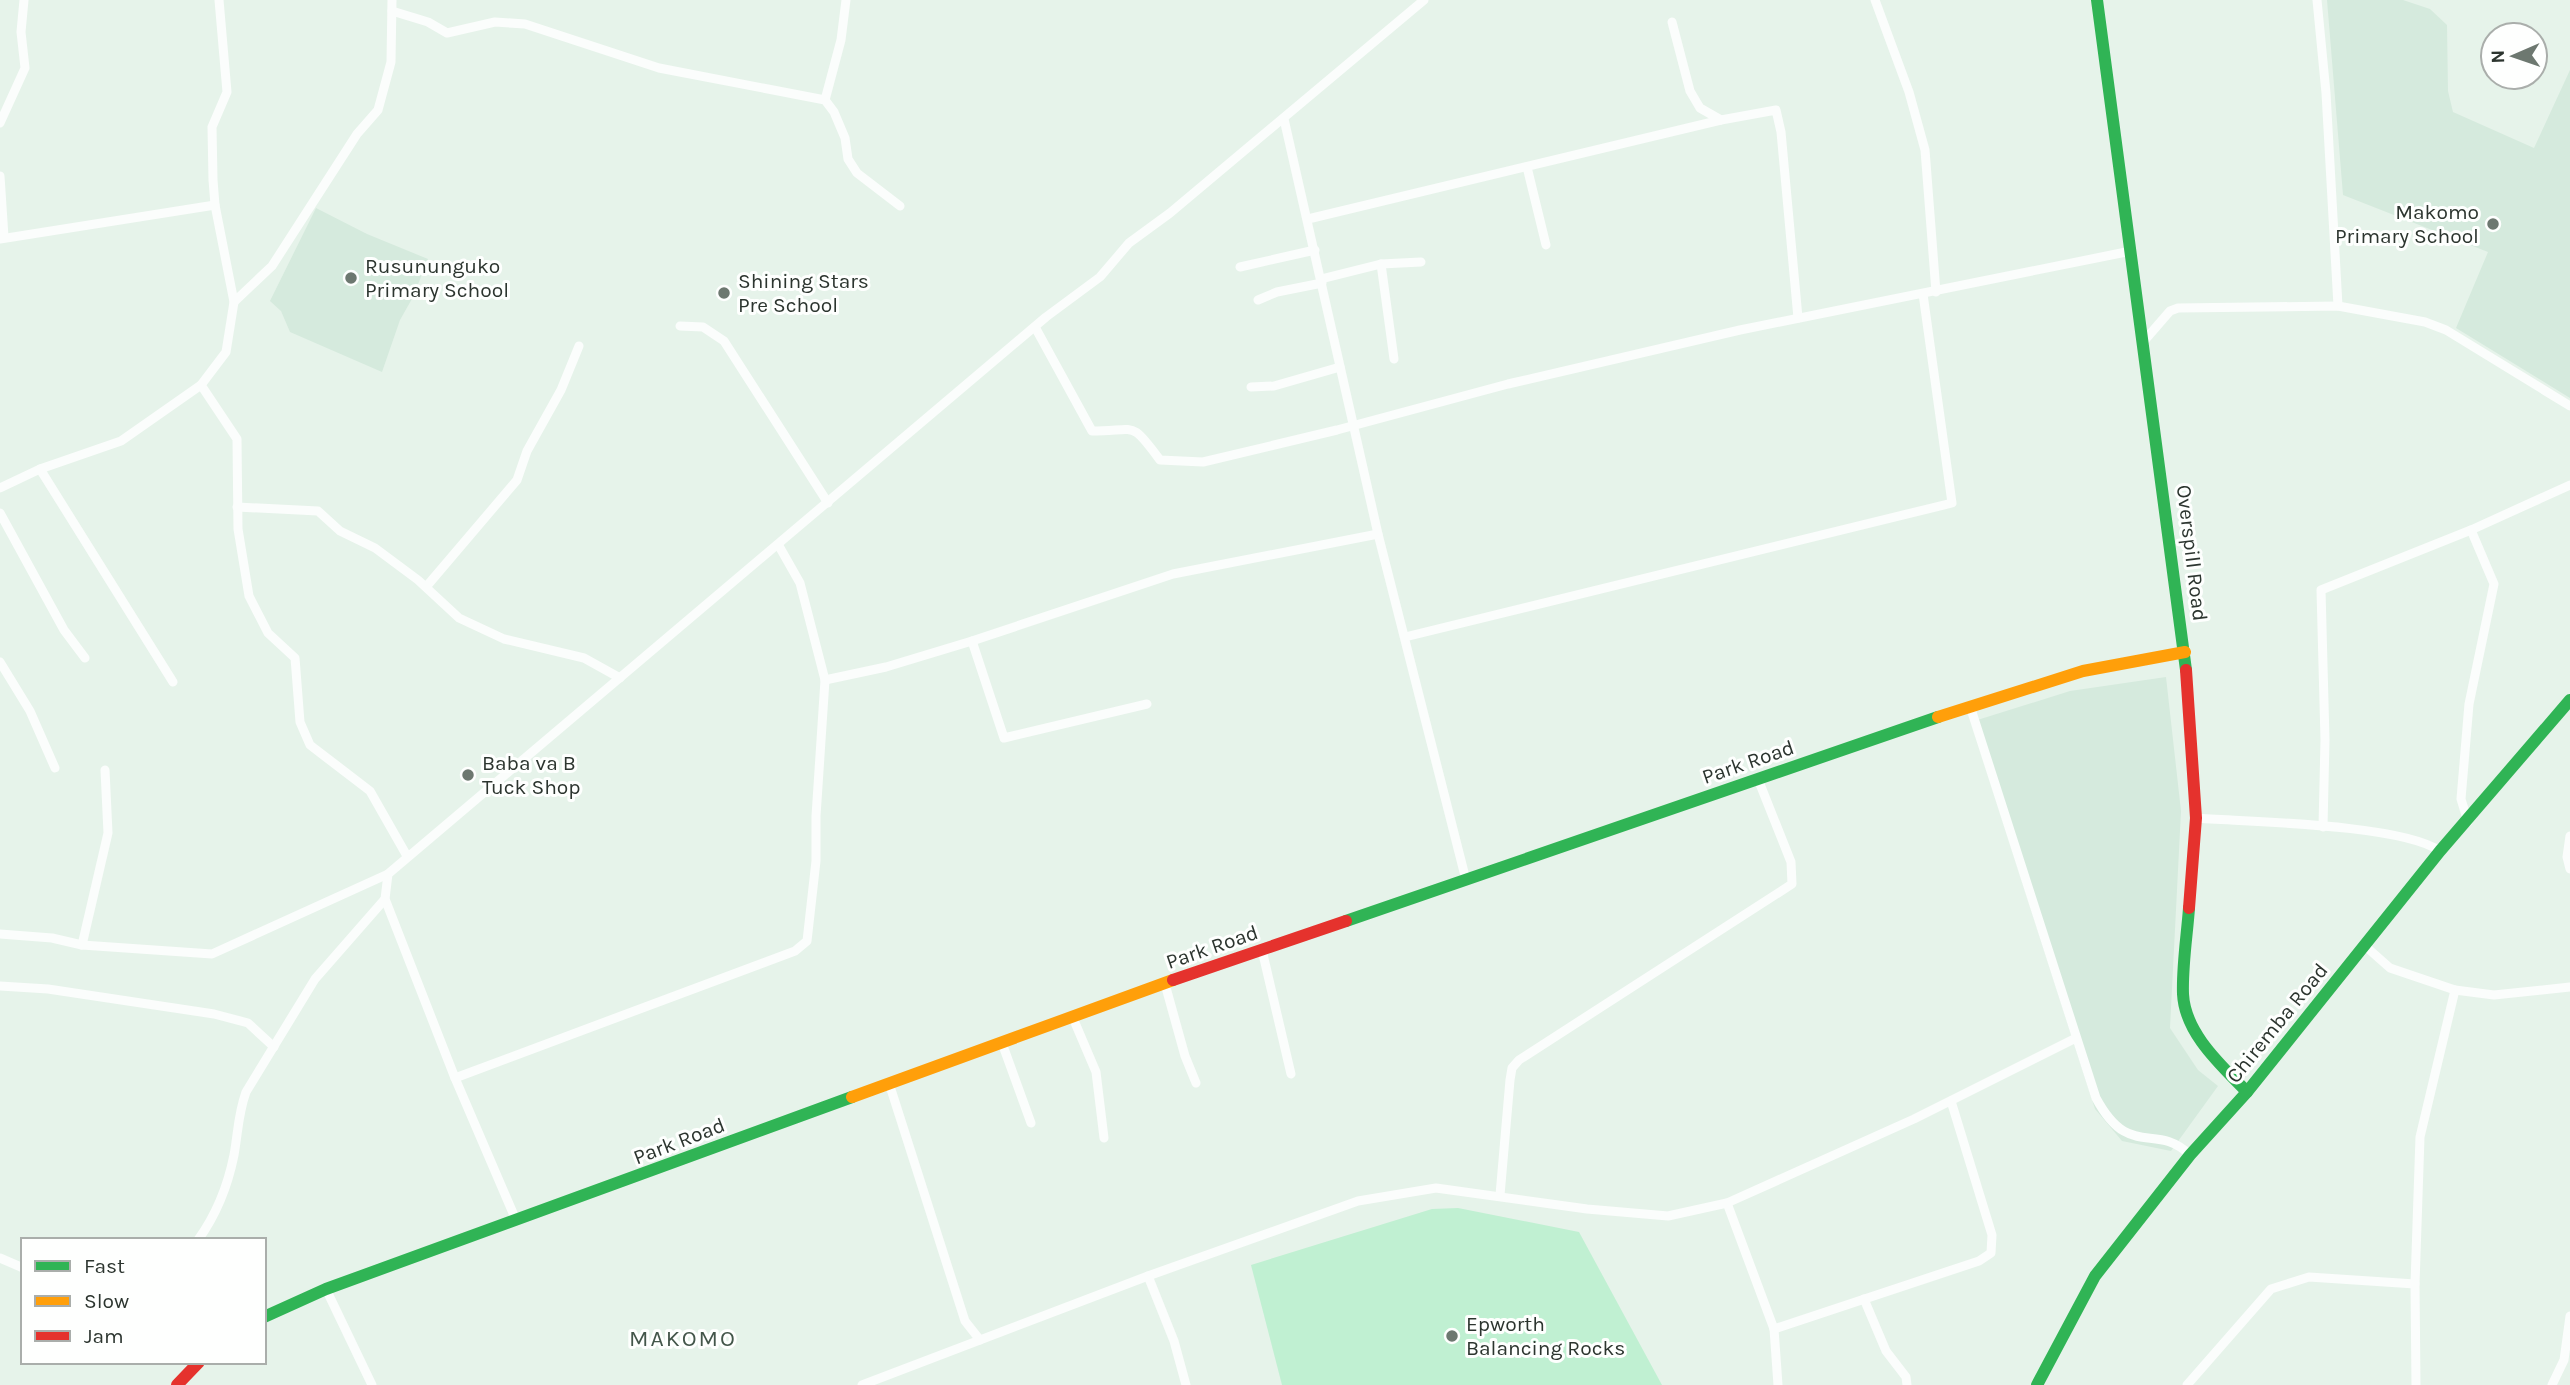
<svg xmlns="http://www.w3.org/2000/svg" width="2570" height="1385" viewBox="0 0 2570 1385" font-family="Karla,sans-serif">
	<style>
		.built { fill: #d5eadd }
		.green { fill: #c0f0d2 }
		.lines { fill: none; stroke-linecap: round; stroke-linejoin: round }
		.street { stroke: #fbfdfc; stroke-width: 9 }
		.fast { stroke: #30b455; stroke-width: 12 }
		.slow { stroke: #ff9f0a; stroke-width: 12 }
		.jam { stroke: #e5322d; stroke-width: 12 }
		.poi-dot { fill: #6d7870; stroke: #fefffe; stroke-width: 2.5 }
		.labels { text-anchor: middle; dominant-baseline: central; stroke-width: 6; stroke-linejoin: round; paint-order: stroke }
		.poi-label { font-size: 21px; fill: #2c352f; stroke: #fefffe; text-anchor: start }
		.street-label { font-size: 21px; fill: #2c352f; stroke: #fefffe }
		.neighbourhood-label { font-size: 23px; letter-spacing: 2px; fill: #43564a; stroke: #fefffe }
	</style>
	<rect width="100%" height="100%" fill="#e6f3ea"/>
	<g class="built">
		<path d="M2327 0H2403L2430 9 2447 25 2448 91 2453 112 2534 148 2570 70V398L2456 328 2488 252 2343 195Z"/>
		<path d="M316 208 367 234 428 259 413 297 400 320 382 372 290 332 281 311 270 301Z"/>
		<path d="M2166 677 2181 811 2170 1028 2198 1070 2218 1086 2171 1151 2122 1141 2095 1109 1971 722 2070 691Z"/>
	</g>
	<path class="green" d="M1458 1208 1579 1232 1662 1385H1282L1251 1265 1432 1209Z"/>
	<g class="lines">
		<g class="street">
			<path d="M219 0 227 92 212 127 213 180 215 205 234 302 226 352 201 385 237 439 238 529 249 596 268 633 295 658 300 722 310 745 370 791 407 856"/>
			<path d="M1875 0 1909 92 1925 150 1936 292"/>
			<path d="M2317 0 2326 93 2338 306"/>
			<path d="M392 11 428 22 447 33 495 22 525 24 659 68 825 100 834 112 845 138 848 159 857 173 900 206"/>
			<path d="M1672 22 1690 91 1700 108 1721 120"/>
			<path d="M825 100 841 40 846 0"/>
			<path d="M1284 119 1378 534 1466 880"/>
			<path d="M0 123 25 68 21 32 24 0"/>
			<path d="M1527 167 1546 245"/>
			<path d="M0 176 4 237"/>
			<path d="M1308 219 1721 120 1776 110 1781 132 1798 318"/>
			<path d="M0 239 215 205"/>
			<path d="M1381 264 1394 359"/>
			<path d="M1240 267 1315 250"/>
			<path d="M1321 279 1381 264 1421 262"/>
			<path d="M1258 300 1277 292 1322 283"/>
			<path d="M234 302 272 266 357 134 378 110 391 62 392 0"/>
			<path d="M680 326 703 327 724 341 828 503"/>
			<path d="M1035 327 1092 431C1137 431 1130 419 1160 460L1203 462 1337 430 1508 384 1740 330 2131 251"/>
			<path d="M2144 341 2170 311 2178 308 2338 306 2425 322 2446 330 2570 406"/>
			<path d="M1251 387 1274 386 1340 367"/>
			<path d="M40 469 173 682"/>
			<path d="M0 488 40 469 121 441 201 385"/>
			<path d="M237 507 318 511 340 531 375 548 418 580 459 618 504 639 584 658 620 678"/>
			<path d="M0 513 64 630 85 658"/>
			<path d="M426 587 517 480 527 451 561 390 579 346"/>
			<path d="M1405 637 1952 503 1923 294"/>
			<path d="M972 641 1004 738 1147 704"/>
			<path d="M0 662 30 711 55 768"/>
			<path d="M825 680 886 667 972 641 1173 574 1378 534"/>
			<path d="M1970 706 2096 1098C2130 1161 2155 1121 2190 1155"/>
			<path d="M2196 818C2250 822 2401 824 2440 851"/>
			<path d="M2468 822 2461 799 2469 704 2494 584 2471 530"/>
			<path d="M2323 827 2325 740 2321 590 2471 530 2570 485"/>
			<path d="M2570 836 2567 857 2570 869"/>
			<path d="M0 934 52 938 82 945 212 954 388 874"/>
			<path d="M82 945 108 833 105 770"/>
			<path d="M2364 945 2390 968 2455 990 2494 995 2570 987"/>
			<path d="M1262 950 1291 1074"/>
			<path d="M1165 984 1185 1056 1196 1083"/>
			<path d="M0 986 48 989 214 1014 248 1023 274 1047"/>
			<path d="M1073 1018 1096 1072 1104 1138"/>
			<path d="M1002 1043 1031 1123"/>
			<path d="M455 1078 795 951 807 941 816 861V816L825 680 800 583 779 546"/>
			<path d="M889 1083 965 1321 980 1340"/>
			<path d="M1500 1195 1510 1080 1512 1068 1519 1060 1792 884 1791 862 1758 779"/>
			<path d="M1727 1203 1774 1329 1778 1385"/>
			<path d="M516 1220 455 1078 385 899 388 874 1046 317 1100 277 1129 243 1170 213 1424 0"/>
			<path d="M198 1240C216 1215 228 1185 234 1155 238 1133 238 1114 246 1092L315 979 385 899"/>
			<path d="M0 1258 23 1268"/>
			<path d="M1148 1276 1174 1341 1186 1385"/>
			<path d="M326 1289 372 1385"/>
			<path d="M1864 1299 1886 1351 1906 1377 1907 1385"/>
			<path d="M1774 1329 1979 1261 1991 1253 1992 1235 1951 1101"/>
			<path d="M862 1385 1148 1276 1358 1201 1436 1188 1587 1209 1668 1216 1727 1203 1914 1119 2076 1038"/>
			<path d="M2187 1385 2271 1289 2309 1277 2415 1284"/>
			<path d="M2416 1385 2415 1284 2420 1137 2455 990"/>
			<path d="M2552 1385 2564 1360 2570 1316"/>
		</g>
		<g class="fast">
			<path d="M2097 0 2186 670"/>
			<path d="M2189 908C2187 936 2182 966 2183 994 2185 1034 2222 1066 2247 1092"/>
			<path d="M1346 921 1938 717"/>
			<path d="M264 1317 326 1289 852 1097"/>
			<path d="M2037 1385 2095 1276 2190 1155 2247 1092 2440 851 2570 700"/>
		</g>
		<g class="slow">
			<path d="M1938 717 2083 671 2185 652"/>
			<path d="M852 1097 1173 980"/>
		</g>
		<g class="jam">
			<path d="M2186 670 2196 818 2189 908"/>
			<path d="M1173 980 1346 921"/>
			<path d="M177 1385 199 1362"/>
		</g>
	</g>
	<g class="poi-dot">
		<circle cx="2493" cy="224" r="7"/>
		<circle cx="351" cy="278" r="7"/>
		<circle cx="724" cy="293" r="7"/>
		<circle cx="468" cy="775" r="7"/>
		<circle cx="1452" cy="1336" r="7"/>
	</g>
	<g class="labels">
		<g class="poi-label">
			<text x="2479" y="212" text-anchor="end">Makomo<tspan x="2479" dy="24">Primary School</tspan></text>
			<text x="365" y="266">Rusununguko<tspan x="365" dy="24">Primary School</tspan></text>
			<text x="738" y="281">Shining Stars<tspan x="738" dy="24">Pre School</tspan></text>
			<text x="482" y="763">Baba va B<tspan x="482" dy="24">Tuck Shop</tspan></text>
			<text x="1466" y="1324">Epworth<tspan x="1466" dy="24">Balancing Rocks</tspan></text>
		</g>
		<g class="street-label">
			<text transform="translate(2192 553) rotate(83)">Overspill Road</text>
			<text transform="translate(1748 762) rotate(-19)">Park Road</text>
			<text transform="translate(1212 947) rotate(-19)">Park Road</text>
			<text transform="translate(2277 1023) rotate(-51)">Chiremba Road</text>
			<text transform="translate(679 1141) rotate(-21)">Park Road</text>
		</g>
		<g class="neighbourhood-label">
			<text x="683" y="1338">MAKOMO</text>
		</g>
	</g>
	<rect x="21" y="1238" width="245" height="126" fill="#fefffe" stroke="#aaaeab" stroke-width="2"/>
	<rect x="35" y="1261" width="35" height="10" fill="#30b455" stroke="#aaaeab" stroke-width="2"/>
	<text x="84" y="1273" font-size="21" fill="#2c352f">Fast</text>
	<rect x="35" y="1296" width="35" height="10" fill="#ff9f0a" stroke="#aaaeab" stroke-width="2"/>
	<text x="84" y="1308" font-size="21" fill="#2c352f">Slow</text>
	<rect x="35" y="1331" width="35" height="10" fill="#e5322d" stroke="#aaaeab" stroke-width="2"/>
	<text x="84" y="1343" font-size="21" fill="#2c352f">Jam</text>
	<g transform="translate(2514 56) rotate(268)"><circle r="33" fill="#fefffe" stroke="#aaaeab" stroke-width="2"/>
	<path d="M0-5L12 26L0 18L-12 26Z" fill="#6d7870"/>
	<text y="-10" font-size="19" font-weight="bold" text-anchor="middle" fill="#2c352f">N</text>
	</g>
</svg>
